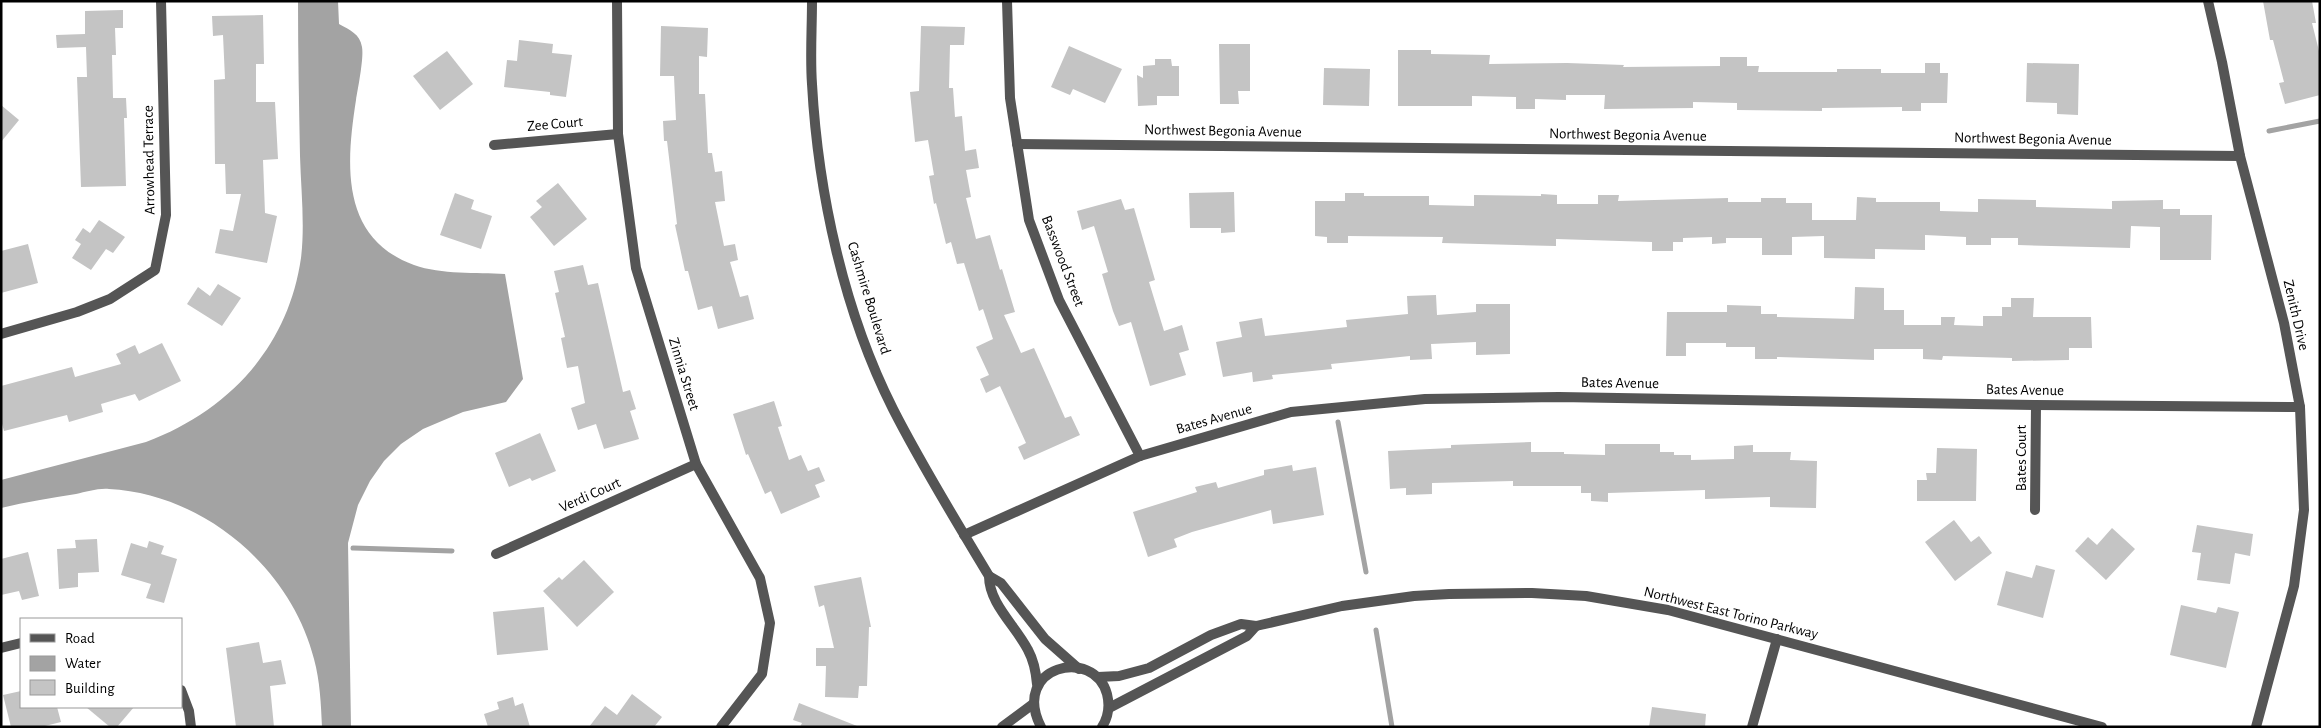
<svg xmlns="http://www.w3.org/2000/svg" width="2321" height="728" viewBox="0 0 2321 728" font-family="'Alegreya Sans',sans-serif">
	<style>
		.water { fill: #a3a3a3 }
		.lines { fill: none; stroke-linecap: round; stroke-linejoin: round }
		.stream { stroke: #a3a3a3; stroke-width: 5 }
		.building { fill: #c4c4c4 }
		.minor { stroke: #555; stroke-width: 10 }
		.tertiary { stroke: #555; stroke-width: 10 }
		.labels { text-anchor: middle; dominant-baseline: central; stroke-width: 4.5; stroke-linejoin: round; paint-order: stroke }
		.street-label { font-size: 15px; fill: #000; stroke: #fff }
	</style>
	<rect width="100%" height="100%" fill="#fff"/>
	<path class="water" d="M298 1H338L339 24C350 30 360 34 362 47 364 58 358 88 356 100 346 164 340 238 414 265 442 275 476 272 505 274L523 379 506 402 463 412 423 429 401 444 384 461 370 481 358 505 348 543 351 727H322C321 704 320 681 314 659 291 568 204 494 109 489 98 488 86 492 76 494 51 498 26 502 1 508V480L146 442C228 411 288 348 301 258 305 225 301 190 300 156 299 105 298 53 298 1Z"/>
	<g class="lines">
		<g class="stream">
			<path d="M2269 131 2320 121"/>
			<path d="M1338 422 1366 572"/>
			<path d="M353 548 452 551"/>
			<path d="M1376 630 1392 727"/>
		</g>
	</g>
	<g class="building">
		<path d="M2263 1H2312L2316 23H2312L2320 55V95L2285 104 2279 83 2284 82 2273 40H2270Z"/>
		<path d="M123 10V28H115L116 55H112L113 98H126L127 118H124L126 186 81 187 77 77H87L86 47 57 48 56 35 85 34V11Z"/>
		<path d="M263 15 264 64H256V102H275L278 159 263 160 265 213 277 216 267 263 215 253 220 229 233 231 241 194H226L225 164H215L214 80 225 79 223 35 213 36 212 16Z"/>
		<path d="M661 26 708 28 707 57 699 56V94H705L708 153H712L715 172 722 171 725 201 715 202 724 246 735 244 738 260 730 262 740 297 748 295 754 319 718 329 712 306 698 310 688 271H685L675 225 677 224 667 141H664L663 121 676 120 674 76H660Z"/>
		<path d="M921 26 965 27 964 45H950L949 88H953L955 117 962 116 965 151 976 149 979 168 966 170 971 197 966 198 976 239 990 235 1000 270 1002 269 1015 312 1004 315 1021 353 1034 348 1065 418 1071 416 1080 435 1024 460 1018 447 1026 443 1000 386 986 393 980 379 989 375 976 347 993 339 983 309 979 311 964 263 957 264 951 242 946 244 936 203 934 204 929 176 934 175 928 140 915 142 910 92 919 91Z"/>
		<path d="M519 40 553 44 552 53 572 55 566 97 550 95V92L504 87 507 60 517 61Z"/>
		<path d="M1219 44H1250V91H1238L1239 104H1220Z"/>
		<path d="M1069 46 1122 69 1105 103 1073 89 1070 95 1051 87Z"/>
		<path d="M1398 50H1431V54L1490 55 1489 64 1567 63 1624 65 1623 67 1720 66V57H1747V66H1759L1758 72H1837V69H1881V73H1925V63H1940V73H1948L1947 103H1921V111H1902V107L1822 108V111L1737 110V103L1693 102V108L1604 109 1605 95H1566V100L1535 99V109H1516V97L1472 96V106H1398Z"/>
		<path d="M447 51 473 84 440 110 413 76Z"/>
		<path d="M1155 59H1171L1172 66H1179V96H1157V105L1138 106 1137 75 1143 78V66L1155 65Z"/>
		<path d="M2027 63 2079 64 2078 115 2057 114V103L2026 102Z"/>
		<path d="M1324 68 1370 69 1369 106 1323 105Z"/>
		<path d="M1 105 19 120 1 142Z"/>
		<path d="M558 183 587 219 554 246 530 217 542 207 536 201Z"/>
		<path d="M1234 192 1235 232 1221 233V228H1190L1189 193Z"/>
		<path d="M455 193 474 200 471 209 492 216 481 249 440 235Z"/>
		<path d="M1345 193H1364V196H1429V205L1474 206V195L1541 196V194L1557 195V204H1598V195H1619L1618 201 1728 198V202H1761V198H1786V203H1812V220H1856L1857 197 1876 198V202H1940V211L1978 212V199L2036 200V207L2112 209V201L2163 200V209H2180V215H2212L2211 260H2160V227L2131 226 2130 248 2018 245V238H1991V245H1966V237L1925 235V250L1875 249V259L1824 258V236L1792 237V255H1762V238H1726V243L1712 244V237L1683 238V242H1673V251H1652V242L1556 239V246L1442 243 1443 237 1348 236V243H1327V237L1315 236V201H1345Z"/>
		<path d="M1121 199 1125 210 1134 208 1155 280 1149 282 1164 331 1182 325 1189 350 1179 353 1186 375 1150 386 1131 322 1119 326 1113 311 1102 274 1108 272 1094 226 1082 230 1077 211Z"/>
		<path d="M99 220 125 237 113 253 106 249 91 270 72 258 81 244 75 240 83 228 90 233Z"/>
		<path d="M28 244 38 283 1 293V251Z"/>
		<path d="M583 265 588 285 598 283 623 392 630 390 636 409 630 411 639 439 604 449 596 424 578 430 571 408 585 403 578 366 567 368 561 338 565 337 555 293 559 292 554 271Z"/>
		<path d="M218 284 241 298 222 326 187 304 198 287 210 296Z"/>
		<path d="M1855 287 1884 288V310H1904V325H1941V317H1955L1954 325 1983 326V316H2002V307H2011V298H2034L2033 317H2091L2092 348H2069V360L2012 361V358L1943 356 1942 360 1923 359V349H1874V360L1777 357V359H1755V347H1726V343H1686V356H1666L1667 312H1727V305L1761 306V314H1777V317L1854 319Z"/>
		<path d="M1436 295 1437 315 1476 312V304H1510V354L1476 355V342L1431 344 1432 359 1410 360V356L1331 364 1332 369 1272 375 1273 379 1253 382 1252 372 1223 377 1216 342 1242 337 1239 322 1262 318 1265 336 1347 327 1346 320 1408 314 1407 296Z"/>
		<path d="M162 343 181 381 139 401 135 394 101 404 103 412 69 422 67 415 4 431 1 420V386L72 367 75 377 121 364 116 354 135 345 139 354Z"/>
		<path d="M774 401 782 426 778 427 789 460 801 455 808 471 819 467 825 481 815 485 820 497 781 514 771 491 765 494 748 454 746 455 733 414Z"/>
		<path d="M540 433 556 471 532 481 530 478 509 487 495 453Z"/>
		<path d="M1531 442V452H1564V454L1605 455V444H1660V452H1674V455H1691V460L1734 459V446L1753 445V452H1791L1790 460 1817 461 1816 508 1770 507V497L1705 499V490L1608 493V502L1591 501V493H1581V486H1513V481L1432 483V494L1406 495V488L1390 489 1388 451 1451 448V445Z"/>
		<path d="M1937 448 1977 449 1976 501H1917V480H1927L1926 473H1936Z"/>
		<path d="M1292 465 1293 471 1316 467 1324 515 1273 524 1271 510 1192 532 1174 539 1177 547 1148 557 1133 512 1197 492 1195 487 1216 482 1218 488 1264 475V470Z"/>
		<path d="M1954 520 1971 542 1979 536 1992 553 1955 581 1925 542Z"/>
		<path d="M2197 525 2253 534 2250 556 2235 553 2230 584 2197 580 2201 553 2192 552Z"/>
		<path d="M2112 528 2135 549 2106 580 2075 551 2088 537 2097 545Z"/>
		<path d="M97 539 99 572 78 573V587L59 589 57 549 76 548 75 540Z"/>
		<path d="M149 541 164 546 161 554 177 559 164 603 146 598 151 584 121 575 131 543 147 548Z"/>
		<path d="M28 552 39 596 22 600 19 591 1 595V559Z"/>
		<path d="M584 560 614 592 577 627 543 591 559 577 562 580Z"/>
		<path d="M2036 565 2055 570 2043 618 1997 605 2006 571 2032 578Z"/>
		<path d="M861 577 871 627H869L867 686H859L858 698 825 697 826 666H816V648H834L824 605 819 607 814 586Z"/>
		<path d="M2181 605 2216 613 2218 607 2239 612 2226 668 2170 655Z"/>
		<path d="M544 607 548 650 497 655 493 612Z"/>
		<path d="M259 642 263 663 281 660 286 684 270 686 274 727H236L226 648Z"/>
		<path d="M21 691V707H57L61 722 41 727H11L3 695Z"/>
		<path d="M632 694 662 717 654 727H589L605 706 617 715Z"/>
		<path d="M513 697 515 706 523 703 530 727H488L484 714 499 709 497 702Z"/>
		<path d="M799 703 857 726V727H800L802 723 793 720Z"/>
		<path d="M86 707H134L117 727H110Z"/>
		<path d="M1652 707 1706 714 1705 727H1649Z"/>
	</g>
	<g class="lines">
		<g class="minor">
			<path d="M617 1 618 134 636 268 696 464 760 578 770 623 762 674 721 727"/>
			<path d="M1007 1 1010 98 1029 220 1059 300 1140 456"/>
			<path d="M2208 1 2222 62 2240 156 2284 323 2300 407 2304 510 2294 586 2256 727"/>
			<path d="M1017 144 2240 156"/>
			<path d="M494 145 618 134"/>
			<path d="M1 334 77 312 110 299 155 270 166 215 161 1"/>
			<path d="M2035 510 2036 405"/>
			<path d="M964 535 1140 456 1291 412 1425 399 1559 397 2036 405 2300 407"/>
			<path d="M496 554 696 464"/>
			<path d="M1 648 21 643"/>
			<path d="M181 690 189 711 191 727"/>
			<path d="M1752 727 1777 639"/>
		</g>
		<g class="tertiary">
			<path d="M812 1C812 29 810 57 812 84 818 193 844 312 893 409 922 466 956 521 989 576 989 604 1016 626 1028 650 1034 661 1036 672 1037 684"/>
			<path d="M989 576 1001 583 1045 639 1079 669"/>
			<path d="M1098 677 1119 676 1149 668 1211 635 1241 624 1256 626 1342 606 1414 596 1449 594 1532 593 1586 596 1668 610 2102 727"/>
			<path d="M1109 708 1247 636 1256 626"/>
			<path d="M1002 727 1033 704"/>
			<path d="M1041 727C1010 666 1094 646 1107 694 1110 706 1109 716 1102 727"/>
		</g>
	</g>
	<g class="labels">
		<g class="street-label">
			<text transform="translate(555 124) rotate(-5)">Zee Court</text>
			<text transform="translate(1223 131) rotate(1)">Northwest Begonia Avenue</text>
			<text transform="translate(1628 135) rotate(1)">Northwest Begonia Avenue</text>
			<text transform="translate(2033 139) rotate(1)">Northwest Begonia Avenue</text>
			<text transform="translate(149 160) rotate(-91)">Arrowhead Terrace</text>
			<text transform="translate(1063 261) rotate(69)">Basswood Street</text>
			<text transform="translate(869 298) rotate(73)">Cashmire Boulevard</text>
			<text transform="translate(2296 315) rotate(77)">Zenith Drive</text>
			<text transform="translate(684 374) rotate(73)">Zinnia Street</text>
			<text transform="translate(1620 383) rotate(1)">Bates Avenue</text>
			<text transform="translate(2025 390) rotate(1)">Bates Avenue</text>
			<text transform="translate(1214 419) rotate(-16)">Bates Avenue</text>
			<text transform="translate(2021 458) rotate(-90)">Bates Court</text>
			<text transform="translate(590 495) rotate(-24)">Verdi Court</text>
			<text transform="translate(1731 613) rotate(14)">Northwest East Torino Parkway</text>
		</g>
	</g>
	<rect width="2321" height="728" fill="none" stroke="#000000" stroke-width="5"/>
	<rect x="20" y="618" width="162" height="90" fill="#ffffff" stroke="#999999"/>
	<rect x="30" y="634" width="25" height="8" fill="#555555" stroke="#999999"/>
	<text x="65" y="643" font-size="15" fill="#000000">Road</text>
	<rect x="30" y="656" width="25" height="15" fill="#a3a3a3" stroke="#999999"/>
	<text x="65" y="668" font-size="15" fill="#000000">Water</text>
	<rect x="30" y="680" width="25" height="15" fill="#c4c4c4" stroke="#999999"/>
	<text x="65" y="693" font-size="15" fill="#000000">Building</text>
</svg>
